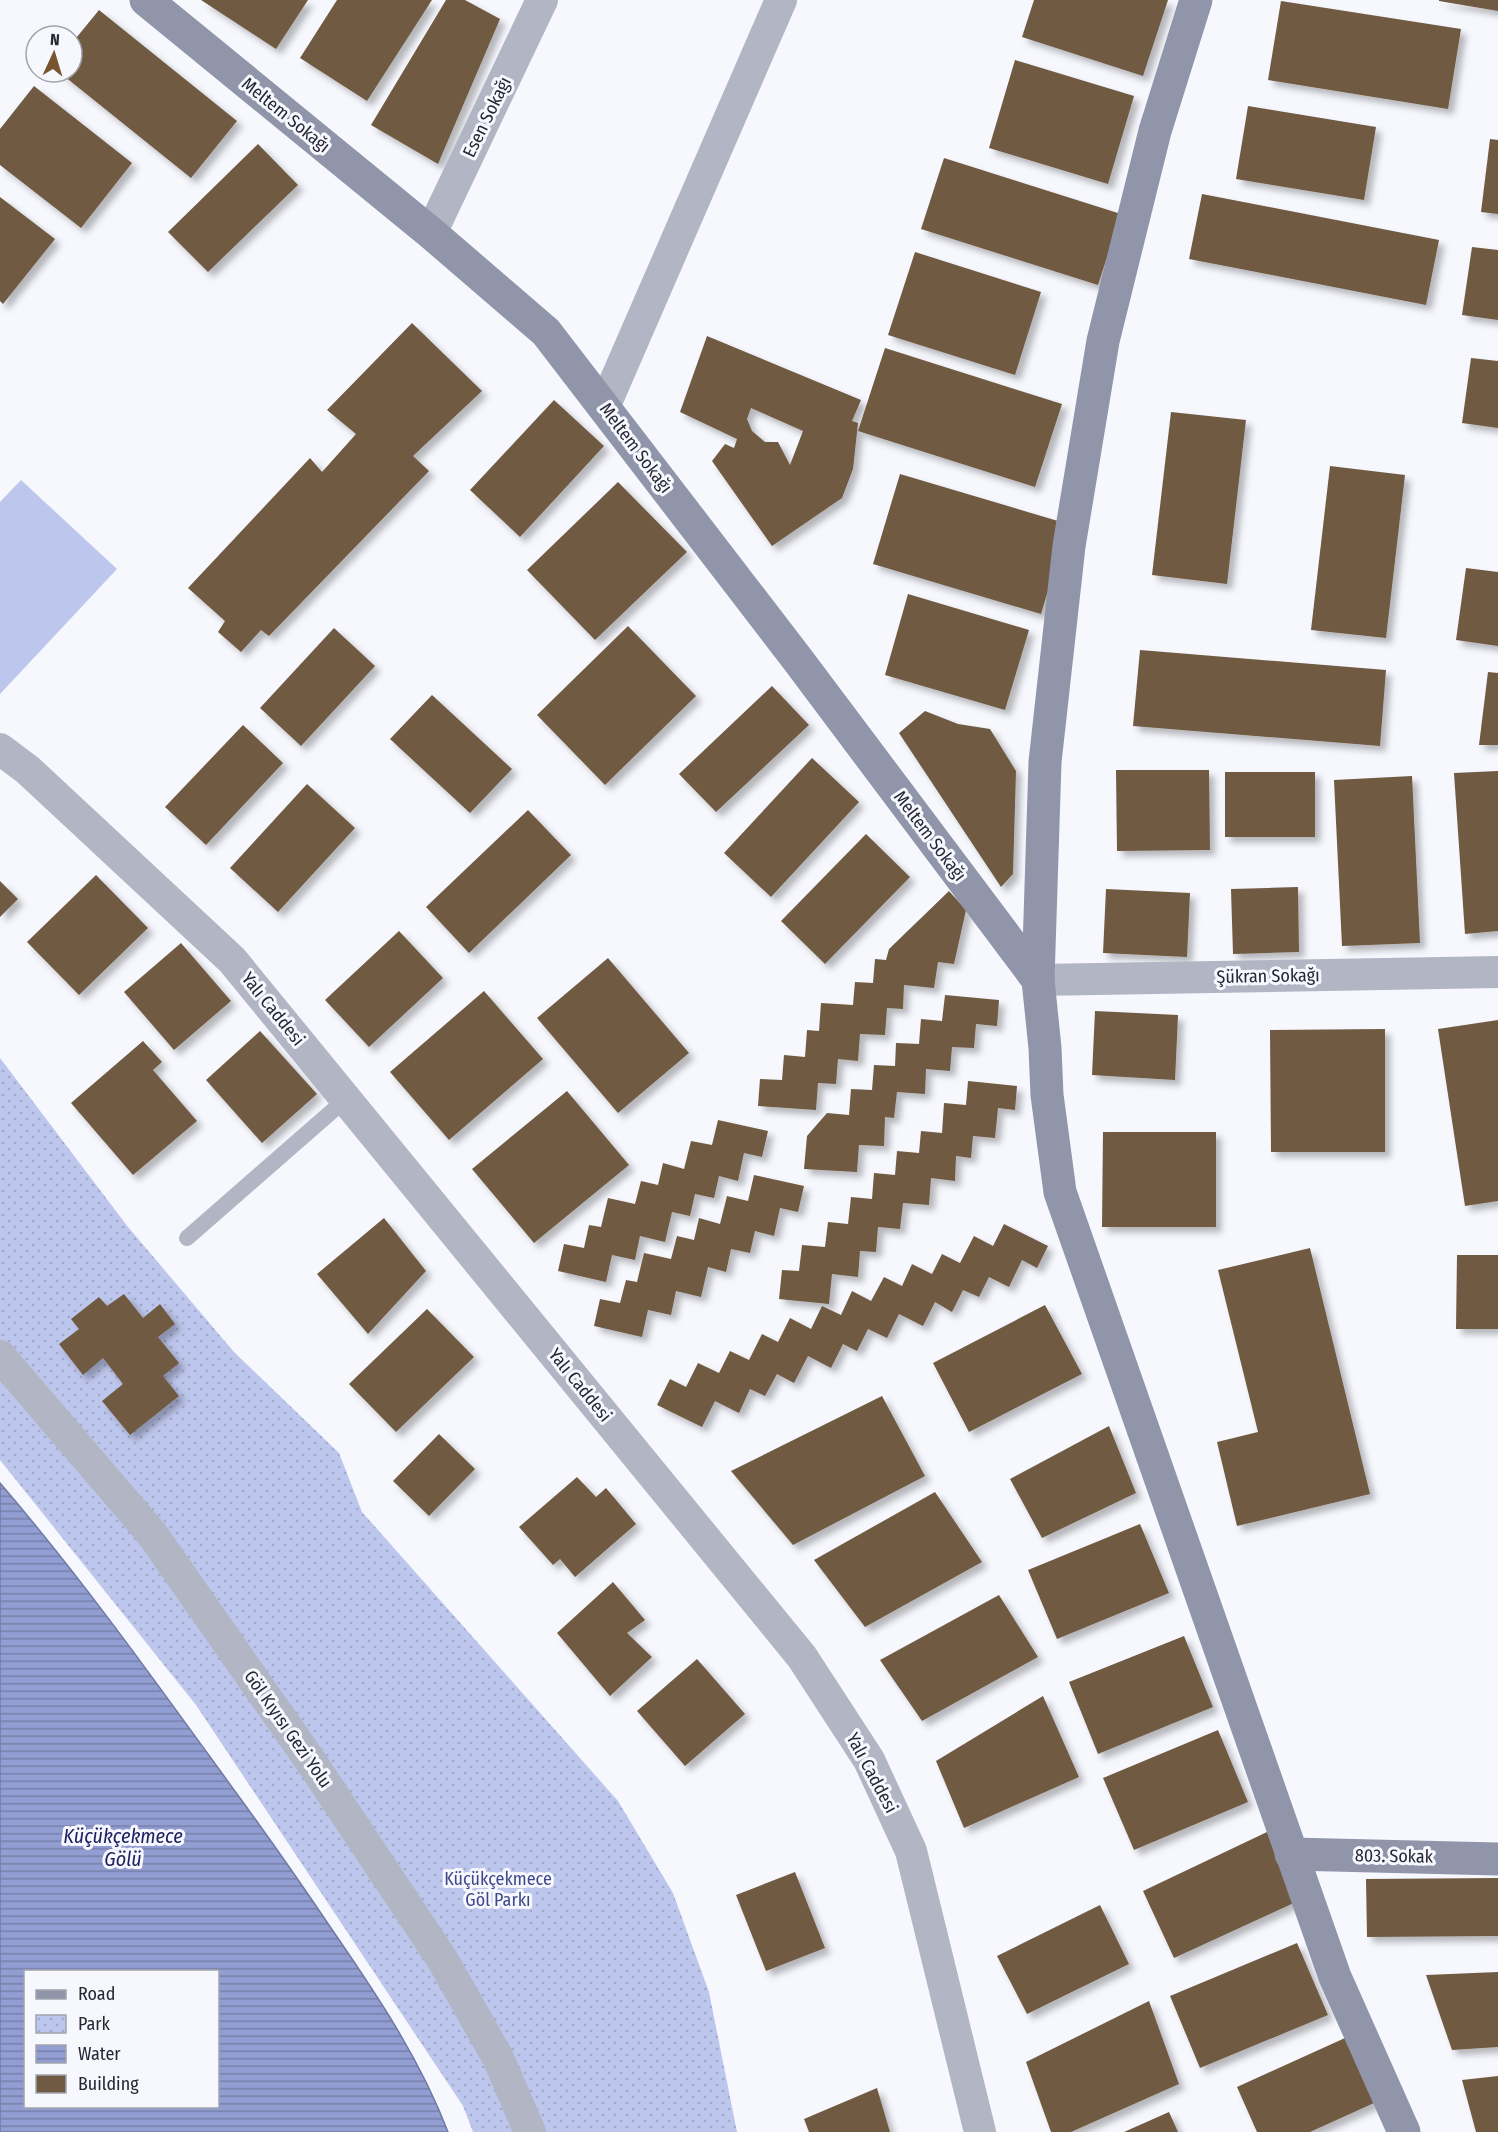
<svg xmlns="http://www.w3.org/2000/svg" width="1498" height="2132" viewBox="0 0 1498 2132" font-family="'Fira Sans Condensed',sans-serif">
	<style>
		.park { fill: url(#park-dots) }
		.pitch { fill: #bdc6ec }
		.water { fill: url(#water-rules); stroke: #717aa3; stroke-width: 1.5; fill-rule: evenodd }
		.building { fill: #715a43; fill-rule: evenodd; filter: url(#shadow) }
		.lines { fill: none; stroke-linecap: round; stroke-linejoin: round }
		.lane { stroke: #b2b5c4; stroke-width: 16 }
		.street { stroke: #b2b5c4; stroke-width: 32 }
		.secondary { stroke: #9095aa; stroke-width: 33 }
		.labels { text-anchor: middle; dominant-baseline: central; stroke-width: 6; stroke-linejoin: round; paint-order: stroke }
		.street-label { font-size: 18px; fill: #252734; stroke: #f6f8fe }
		.park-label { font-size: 18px; fill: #3f488a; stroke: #f6f8fe }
		.water-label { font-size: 20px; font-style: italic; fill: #1f2160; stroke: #f6f8fe }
	</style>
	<defs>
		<pattern id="park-dots" width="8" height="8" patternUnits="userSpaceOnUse" patternTransform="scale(1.5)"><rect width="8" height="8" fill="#bdc6ec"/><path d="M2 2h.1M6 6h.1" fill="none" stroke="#a2aacb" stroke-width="1.8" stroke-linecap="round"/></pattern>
		<pattern id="water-rules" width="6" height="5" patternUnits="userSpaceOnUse" patternTransform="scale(1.5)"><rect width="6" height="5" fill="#929dd2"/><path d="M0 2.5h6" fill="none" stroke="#7780ab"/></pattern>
		<filter id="shadow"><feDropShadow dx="5.5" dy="5.5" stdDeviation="3" flood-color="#0004"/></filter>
	</defs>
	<rect width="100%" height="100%" fill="#f6f8fe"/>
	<path class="park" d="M0 1058 128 1227 234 1352 339 1453 362 1512 618 1801 673 1893 709 1992 737 2132H473L463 2106 196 1705 0 1460Z"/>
	<path class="pitch" d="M21 480 117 569 0 694V502Z"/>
	<path class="water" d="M0 1483C85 1582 160 1688 237 1794 270 1839 302 1885 333 1931 377 1995 420 2059 448 2132H0ZM26 1972H218V2106H26Z"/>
	<g class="building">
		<path d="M201 0H308L276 49Z"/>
		<path d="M337 0H432L367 101 300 58Z"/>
		<path d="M446 0H465L500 19 438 164 371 125Z"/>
		<path d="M1034 0H1168L1143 76 1022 37Z"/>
		<path d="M1439 0H1498V11L1439 1Z"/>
		<path d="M1281 1 1461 29 1448 109 1268 80Z"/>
		<path d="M99 10 237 121 191 178 59 72H72V43Z"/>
		<path d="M1015 60 1134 96 1108 184 989 148Z"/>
		<path d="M34 86 132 163 81 228 0 165V129Z"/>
		<path d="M1248 106 1376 127 1364 200 1236 179Z"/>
		<path d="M1490 139 1498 140V214L1481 212Z"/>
		<path d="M258 144 298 185 208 272 168 232Z"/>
		<path d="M944 158 1121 214 1098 285 921 229Z"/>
		<path d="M1202 194 1439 240 1426 305 1189 259Z"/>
		<path d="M0 197 55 239 3 304 0 301Z"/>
		<path d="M1472 247 1498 250V320L1462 315Z"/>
		<path d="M915 252 1041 292 1015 375 888 335Z"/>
		<path d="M412 323 482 391 413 456 429 471 269 636 261 630 241 652 218 632 225 621 188 588 310 458 322 472 356 434 327 410Z"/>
		<path d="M707 336 861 400 852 421 858 423 853 469 842 498 772 546 712 461 725 444 734 448 737 439 680 412ZM751 408 803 431 790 465 778 442H765L752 431 747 419Z"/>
		<path d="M885 348 1062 404 1035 487 858 431Z"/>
		<path d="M1471 358 1498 361V428L1462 423Z"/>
		<path d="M554 400 604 446 520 537 470 490Z"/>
		<path d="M1171 412 1246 420 1227 584 1152 575Z"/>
		<path d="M1330 466 1405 475 1386 638 1311 630Z"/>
		<path d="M900 474 1068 524 1041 614 873 564Z"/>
		<path d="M618 482 687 552 595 640 527 570Z"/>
		<path d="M1466 568 1498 572V646L1456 640Z"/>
		<path d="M908 594 1029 630 1005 710 885 675Z"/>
		<path d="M628 626 696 696 605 785 537 715Z"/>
		<path d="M334 628 375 666 301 746 260 708Z"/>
		<path d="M1140 650 1386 670 1380 746 1133 726Z"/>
		<path d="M1488 672 1498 673V745H1479Z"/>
		<path d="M772 686 809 725 716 812 679 774Z"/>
		<path d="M432 695 512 769 470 813 390 739Z"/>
		<path d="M925 711 958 724 990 729 1016 771 1013 874 1001 887 899 733Z"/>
		<path d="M243 725 283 763 206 845 165 807Z"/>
		<path d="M812 758 859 802 771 897 724 853Z"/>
		<path d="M1116 770H1209L1210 850 1117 851Z"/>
		<path d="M1498 771V931L1465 934 1454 773Z"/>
		<rect x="1225" y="772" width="90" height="65"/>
		<path d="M1412 776 1420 943 1342 946 1334 780Z"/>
		<path d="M307 784 355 828 278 912 230 868Z"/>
		<path d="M528 810 571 855 469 953 426 907Z"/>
		<path d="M866 834 910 877 825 964 781 921Z"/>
		<path d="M96 875 148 928 79 995 27 942Z"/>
		<path d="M0 881 18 899 0 917Z"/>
		<path d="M1298 887 1299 952 1233 954 1231 889Z"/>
		<path d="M1106 889 1190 893 1187 957 1103 953Z"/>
		<path d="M949 891 966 910 954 964 938 962 934 988 904 985 903 1009 887 1008 885 1035 860 1034 858 1061 838 1059 836 1084 818 1083 816 1110 758 1106 760 1079 782 1080 784 1055 805 1057 807 1030 819 1031 821 1003 853 1005 855 982 873 983 875 959 886 960 889 949Z"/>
		<path d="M399 931 443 978 369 1047 325 1000Z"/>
		<path d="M181 943 231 1001 174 1050 124 992Z"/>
		<path d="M608 958 689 1053 618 1113 537 1018Z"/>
		<path d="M484 991 543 1059 449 1140 390 1072Z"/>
		<path d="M945 995 999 1000 997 1026 976 1024 974 1048 952 1047 950 1071 926 1069 925 1094 897 1092 894 1118 885 1117 884 1146 859 1145 857 1172 804 1169 807 1136 827 1113 849 1115 851 1089 872 1090 874 1065 895 1066 896 1043 919 1044 921 1019 942 1021Z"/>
		<path d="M1095 1011 1178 1015 1175 1080 1092 1075Z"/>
		<path d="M1498 1020V1201L1465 1206 1438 1029Z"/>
		<path d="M1385 1029V1152H1271L1270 1030Z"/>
		<path d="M260 1031 317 1094 262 1143 206 1080Z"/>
		<path d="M143 1041 162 1062 153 1070 197 1121 133 1175 71 1103Z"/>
		<path d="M968 1081 1017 1086 1015 1110 998 1108 995 1138 973 1136 971 1158 956 1156 955 1181 931 1178 929 1205 903 1203 900 1229 878 1227 876 1252 860 1251 858 1277 832 1274 829 1304 779 1299 782 1270 799 1271 802 1245 825 1247 828 1222 848 1224 851 1197 872 1199 874 1173 895 1175 897 1151 919 1153 921 1131 942 1133 944 1103 966 1105Z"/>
		<path d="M567 1091 629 1165 534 1243 472 1169Z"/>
		<path d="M718 1120 768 1131 762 1157 744 1153 738 1181 719 1176 714 1198 695 1194 690 1216 672 1212 665 1242 640 1236 635 1260 612 1255 606 1282 558 1271 564 1244 584 1248 589 1225 601 1227 608 1198 635 1204 641 1181 658 1185 663 1163 684 1169 691 1141 712 1145Z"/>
		<path d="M1103 1132H1216V1227H1102Z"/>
		<path d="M754 1175 804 1186 798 1212 780 1208 774 1236 755 1231 750 1253 731 1249 726 1272 708 1267 701 1297 676 1291 671 1315 648 1310 642 1337 594 1326 600 1299 620 1303 626 1280 637 1282 644 1253 671 1259 677 1236 694 1240 699 1218 720 1224 727 1196 748 1201Z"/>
		<path d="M384 1218 426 1271 368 1334 317 1274Z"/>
		<path d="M1004 1224 1048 1246 1037 1268 1022 1260 1009 1287 989 1277 979 1297 963 1290 952 1312 935 1302 923 1326 899 1314 887 1338 868 1329 857 1351 843 1344 831 1368 808 1356 794 1383 777 1374 765 1396 750 1389 739 1413 715 1401 702 1427 657 1405 670 1379 686 1387 698 1363 719 1373 730 1351 749 1360 762 1334 778 1342 790 1318 811 1329 822 1306 841 1315 852 1291 871 1301 884 1277 902 1286 912 1264 932 1274 942 1254 960 1263 974 1236 993 1246Z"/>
		<path d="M1310 1248 1370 1494 1237 1526 1217 1442 1258 1432 1218 1270Z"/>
		<path d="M1457 1255H1498V1329H1456Z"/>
		<path d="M124 1294 143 1318 160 1304 175 1324 158 1337 179 1363 163 1376 179 1396 130 1435 102 1401 123 1384 103 1358 83 1375 59 1344 79 1329 71 1319 99 1297 107 1306Z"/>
		<path d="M1045 1305 1082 1374 969 1432 933 1363Z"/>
		<path d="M427 1309 474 1357 396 1432 349 1384Z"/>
		<path d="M882 1396 925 1476 793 1545 731 1471Z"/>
		<path d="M1109 1426 1136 1493 1042 1538 1010 1479Z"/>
		<path d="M439 1434 475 1469 429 1516 393 1481Z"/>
		<path d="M577 1477 596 1497 606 1488 636 1524 575 1577 560 1559 553 1565 519 1527Z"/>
		<path d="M935 1492 982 1562 865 1627 814 1560Z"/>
		<path d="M1140 1524 1169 1593 1057 1639 1028 1570Z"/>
		<path d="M613 1582 645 1620 627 1633 652 1657 610 1696 557 1633Z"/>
		<path d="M999 1595 1038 1657 922 1721 880 1660Z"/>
		<path d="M1184 1636 1213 1707 1098 1754 1069 1682Z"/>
		<path d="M697 1659 745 1714 685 1766 637 1711Z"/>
		<path d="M1043 1696 1079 1777 964 1828 936 1761Z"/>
		<path d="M1218 1730 1248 1802 1134 1850 1103 1778Z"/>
		<path d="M1267 1832 1296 1902 1174 1958 1143 1891Z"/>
		<path d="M795 1872 825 1948 766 1971 736 1895Z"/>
		<path d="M1498 1878V1936L1367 1937 1366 1879Z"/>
		<path d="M1100 1905 1129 1964 1027 2014 997 1956Z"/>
		<path d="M1297 1943 1328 2015 1200 2068 1170 1996Z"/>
		<path d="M1498 1972V2047L1452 2050 1426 1975Z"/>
		<path d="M1149 2001 1179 2084 1071 2132H1051L1026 2062Z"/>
		<path d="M1345 2038 1374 2103 1310 2132H1257L1237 2087Z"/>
		<path d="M1498 2076V2132H1476L1462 2080Z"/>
		<path d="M877 2088 890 2132H809L804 2119Z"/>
		<path d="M1169 2112 1178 2132H1124Z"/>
	</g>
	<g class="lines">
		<path class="lane" d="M187 1238 346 1099"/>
		<g class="street">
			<path d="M431 233 542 0"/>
			<path d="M604 407 781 0"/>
			<path d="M0 749 28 770 232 960 802 1657 869 1760 911 1851 980 2132"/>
			<path d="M1038 980 1498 972"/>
			<path d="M0 1356 152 1534 314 1766 442 1959 498 2058 530 2132"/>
		</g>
		<g class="secondary">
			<path d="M146 0 431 233 546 332 798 660 1038 980"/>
			<path d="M1196 0 1155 131 1103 341 1069 546 1045 762 1038 980 1045 1048 1047 1095 1060 1192 1335 1977 1404 2132"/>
			<path d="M1291 1854 1498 1859"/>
		</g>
	</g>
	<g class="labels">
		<g class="street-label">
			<text transform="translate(286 115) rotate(39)">Meltem Sokağı</text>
			<text transform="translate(487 117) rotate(-64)">Esen Sokağı</text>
			<text transform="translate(636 448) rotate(53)">Meltem Sokağı</text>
			<text transform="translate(930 836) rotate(53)">Meltem Sokağı</text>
			<text transform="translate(1268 976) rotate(-1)">Şükran Sokağı</text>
			<text transform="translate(273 1009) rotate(51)">Yalı Caddesi</text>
			<text transform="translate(580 1385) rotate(51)">Yalı Caddesi</text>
			<text transform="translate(288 1729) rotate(55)">Göl Kıyısı Gezi Yolu</text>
			<text transform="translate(872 1773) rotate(62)">Yalı Caddesi</text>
			<text transform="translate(1394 1856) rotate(1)">803. Sokak</text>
		</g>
		<g class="park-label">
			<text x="498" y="1879">Küçükçekmece<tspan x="498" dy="21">Göl Parkı</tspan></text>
		</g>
		<g class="water-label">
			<text x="123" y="1836">Küçükçekmece<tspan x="123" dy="23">Gölü</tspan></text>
		</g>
	</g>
	<rect x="24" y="1970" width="195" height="138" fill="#f6f8fe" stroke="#a2a4ad" stroke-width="1.5"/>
	<rect x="36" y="1990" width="30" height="9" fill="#9095aa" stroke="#a2a4ad" stroke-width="1.5"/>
	<text x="78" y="2000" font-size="18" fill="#252734">Road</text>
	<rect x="36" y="2015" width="30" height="18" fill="url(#park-dots)" stroke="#a2a4ad" stroke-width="1.5"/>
	<text x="78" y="2030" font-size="18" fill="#252734">Park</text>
	<rect x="36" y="2045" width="30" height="18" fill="url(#water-rules)" stroke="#a2a4ad" stroke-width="1.5"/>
	<text x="78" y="2060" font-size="18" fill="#252734">Water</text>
	<rect x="36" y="2075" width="30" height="18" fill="#715a43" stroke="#a2a4ad" stroke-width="1.5"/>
	<text x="78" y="2090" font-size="18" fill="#252734">Building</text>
	<g transform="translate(54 54) rotate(4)"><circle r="28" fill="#f6f8fe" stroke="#a2a4ad" stroke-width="1.5"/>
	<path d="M0-4.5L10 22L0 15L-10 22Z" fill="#78552e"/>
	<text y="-9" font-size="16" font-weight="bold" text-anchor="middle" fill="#252734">N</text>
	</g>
</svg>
